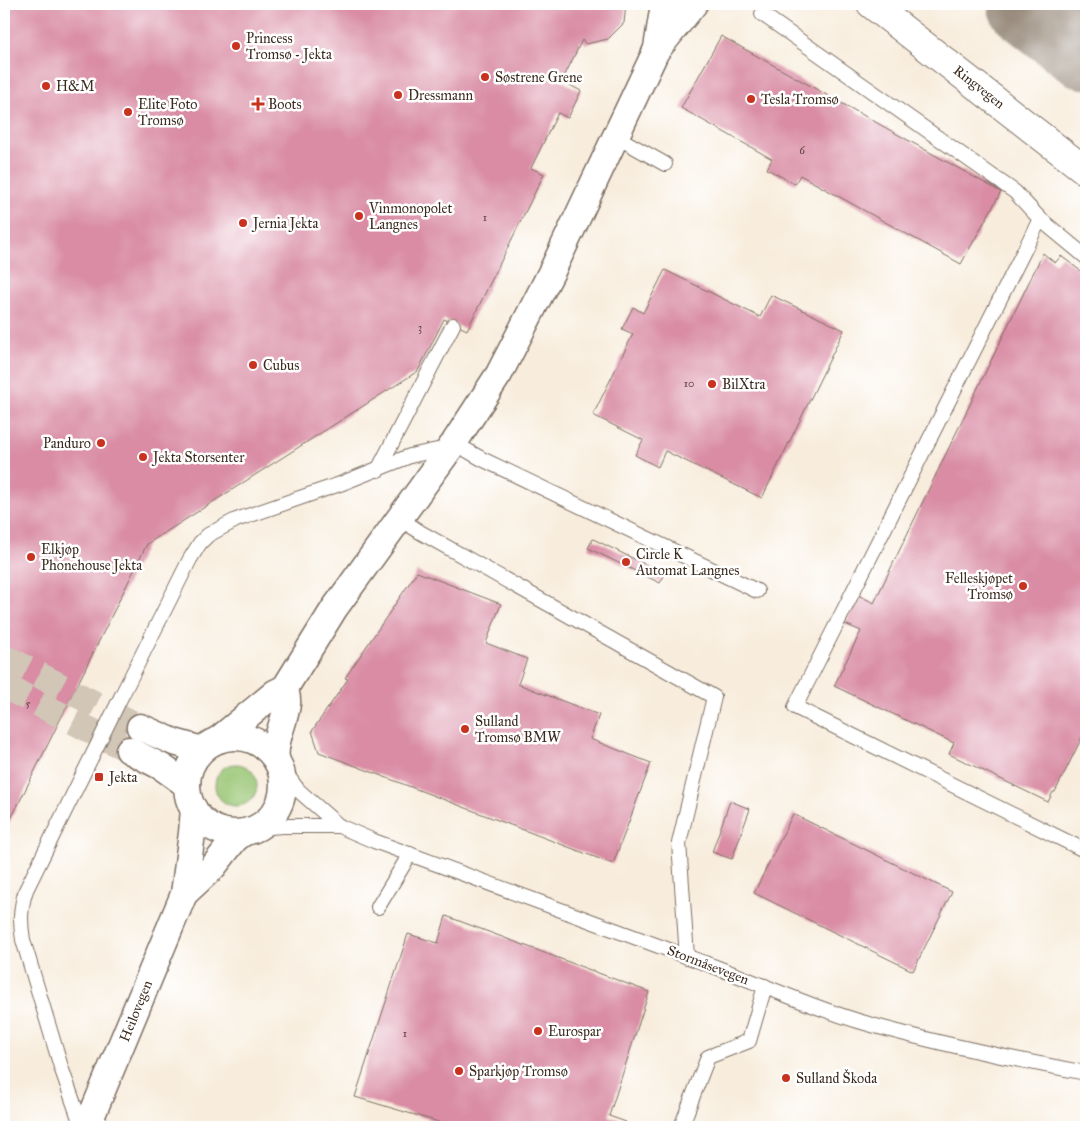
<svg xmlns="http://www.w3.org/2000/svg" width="1090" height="1131" viewBox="0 0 1090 1131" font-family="'IM FELL Great Primer',serif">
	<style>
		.green { fill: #99c674; stroke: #6a7849 }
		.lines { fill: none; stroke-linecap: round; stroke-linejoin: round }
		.taxiway { stroke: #9a8c7e; stroke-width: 79 }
		.building { fill: #d98ca4 }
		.minor-tunnel { stroke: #d2c6b7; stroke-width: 26; stroke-dasharray: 26 13; stroke-linecap: butt }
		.service-casing { stroke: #7d6e61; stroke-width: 16 }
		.minor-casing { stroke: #7d6e61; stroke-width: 29 }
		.tertiary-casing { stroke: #7d6e61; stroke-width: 30 }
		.service { stroke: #fff; stroke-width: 14 }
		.minor { stroke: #fff; stroke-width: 26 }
		.tertiary { stroke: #fff; stroke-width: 28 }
		.service-bridge-casing { stroke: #7d6e61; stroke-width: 16; stroke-linecap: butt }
		.service-bridge { stroke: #fff; stroke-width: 14 }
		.poi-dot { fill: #c8321e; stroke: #fff; stroke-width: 2 }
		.labels { text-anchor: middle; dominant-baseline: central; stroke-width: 5; stroke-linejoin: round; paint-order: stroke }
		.number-label { font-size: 11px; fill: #624240 }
		.poi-label { font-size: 14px; fill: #3b2a1e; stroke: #fff; text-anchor: start }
		.street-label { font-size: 14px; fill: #3b2a1e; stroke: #fff }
	</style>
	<rect width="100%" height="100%" fill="#fff"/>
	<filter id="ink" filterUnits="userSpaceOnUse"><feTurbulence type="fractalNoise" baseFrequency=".02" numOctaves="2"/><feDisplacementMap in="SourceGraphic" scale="10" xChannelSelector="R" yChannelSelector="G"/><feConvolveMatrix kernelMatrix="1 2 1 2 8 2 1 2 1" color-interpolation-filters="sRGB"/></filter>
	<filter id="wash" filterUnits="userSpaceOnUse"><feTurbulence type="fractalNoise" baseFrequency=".0096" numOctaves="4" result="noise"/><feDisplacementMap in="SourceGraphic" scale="20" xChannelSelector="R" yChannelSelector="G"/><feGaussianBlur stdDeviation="1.12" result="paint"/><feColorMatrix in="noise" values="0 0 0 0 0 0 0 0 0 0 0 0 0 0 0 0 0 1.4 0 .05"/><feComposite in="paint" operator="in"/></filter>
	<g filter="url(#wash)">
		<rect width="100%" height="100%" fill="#f8eddd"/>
		<circle class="green" cx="236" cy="785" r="21"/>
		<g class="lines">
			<path class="taxiway" d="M1027 4 1086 50"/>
		</g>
		<g id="blocks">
			<g class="building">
				<path d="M4 4H626L624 23 608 39 586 44 582 40 562 81 581 91 568 118 558 113 531 168 544 174 467 330 444 319 418 371 147 544 4 833Z"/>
				<path d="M721 36 1001 192 961 264 800 175 795 184 767 169 772 159 681 108Z"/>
				<path d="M1043 253 1055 263 1061 256 1086 275V729L1055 792H1053L1048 802 949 754 954 743 834 686 861 631 845 624 858 595 874 603Z"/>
				<path d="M665 270 760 317 771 295 844 330 762 498 665 451 658 467 635 455 643 440 593 415 633 334 622 329 633 307 643 313Z"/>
				<path d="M593 539 665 574 660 583 588 548Z"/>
				<path d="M417 572 501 604 486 643 527 659 518 684 599 715 590 739 651 763 613 864 319 752 312 731 348 679 345 678Z"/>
				<path d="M730 801 750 809 732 859 712 852Z"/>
				<path d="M793 814 952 892 913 971 754 893Z"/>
				<path d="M446 916 649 992 609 1116 626 1122 624 1127H455L355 1097 408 934 438 943Z"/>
			</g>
		</g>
	</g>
	<g filter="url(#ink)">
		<use href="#blocks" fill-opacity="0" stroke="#7d6e61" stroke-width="1"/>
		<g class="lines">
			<g class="minor-tunnel">
				<path d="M4 657 140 727"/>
				<path d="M4 686 129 750"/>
			</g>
			<defs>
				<g id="service">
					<path d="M762 14 1015 192 1040 219 1086 257"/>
					<path d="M617 137 665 164"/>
					<path d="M1040 219 795 707 1086 851"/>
					<path d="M454 443 482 459 757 591"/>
					<path d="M378 470 453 325"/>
					<path d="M399 518 420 532 714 697 679 843 687 957"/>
					<path d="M123 693 190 559 200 543 208 535 236 520 340 484 410 456 451 447"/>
					<path d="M277 761 298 790 339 826 374 841C486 882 598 924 710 965 762 984 812 1008 865 1023 938 1044 1012 1059 1086 1073"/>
					<path d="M256 828 283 826H339"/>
					<path d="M378 907 410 854"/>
					<path d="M82 1127 61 1067 23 940C20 922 20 908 26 890L91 758"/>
					<path d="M681 1127 708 1057 749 1041 765 986"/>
				</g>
				<g id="minor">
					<path d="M657 48 664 4"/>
					<path d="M140 727 174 742 202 750"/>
					<circle cx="235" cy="785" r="48"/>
					<path d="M218 740 275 693 285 688 334 609 454 443 499 374 553 269 656 51 694 4"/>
					<path d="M129 750 162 767 187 785"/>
					<path d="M276 759C273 741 285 723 287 704 288 699 286 694 285 688"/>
					<path d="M184 894 213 867 235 839 244 832"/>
					<path d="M87 1127 184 894 192 833 194 809"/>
				</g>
				<path id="tertiary" d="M871 4 1086 171"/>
			</defs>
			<use href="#service" class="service-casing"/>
			<use href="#minor" class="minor-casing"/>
			<use href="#tertiary" class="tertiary-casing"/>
			<use href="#service" class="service"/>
			<use href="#minor" class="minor"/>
			<use href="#tertiary" class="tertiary"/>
			<defs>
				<path id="service-bridge" d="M91 758 123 693"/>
			</defs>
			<use href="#service-bridge" class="service-bridge-casing"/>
			<use href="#service-bridge" class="service-bridge"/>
		</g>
	</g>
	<g class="poi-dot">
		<circle cx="236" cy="46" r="5"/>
		<circle cx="485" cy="77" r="5"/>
		<circle cx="46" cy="86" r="5"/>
		<circle cx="398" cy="95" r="5"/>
		<circle cx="751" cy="99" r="5"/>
		<path d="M255.5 96.5h5v5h5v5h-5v5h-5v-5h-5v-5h5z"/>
		<circle cx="128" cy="112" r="5"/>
		<circle cx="359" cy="216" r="5"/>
		<circle cx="243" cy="223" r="5"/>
		<circle cx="253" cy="365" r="5"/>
		<circle cx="712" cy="384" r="5"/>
		<circle cx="101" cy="443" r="5"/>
		<circle cx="143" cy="457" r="5"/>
		<circle cx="31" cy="557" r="5"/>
		<circle cx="626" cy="562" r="5"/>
		<circle cx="1023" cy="586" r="5"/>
		<circle cx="465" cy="729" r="5"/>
		<rect x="94" y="772" width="10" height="10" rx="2.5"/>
		<circle cx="538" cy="1031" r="5"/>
		<circle cx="459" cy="1071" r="5"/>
		<circle cx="786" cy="1078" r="5"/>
	</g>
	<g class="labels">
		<g class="number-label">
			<text x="802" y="150">6</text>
			<text x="485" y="217">1</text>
			<text x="420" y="327">3</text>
			<text x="689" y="383">10</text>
			<text x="28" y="703">5</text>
			<text x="405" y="1033">1</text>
		</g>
		<g class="poi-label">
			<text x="246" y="38">Princess<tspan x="246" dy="16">Tromsø - Jekta</tspan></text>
			<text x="495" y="77">Søstrene Grene</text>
			<text x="56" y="86">H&amp;M</text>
			<text x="408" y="95">Dressmann</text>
			<text x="761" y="99">Tesla Tromsø</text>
			<text x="138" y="104">Elite Foto<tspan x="138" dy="16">Tromsø</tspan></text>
			<text x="268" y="104">Boots</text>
			<text x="369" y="208">Vinmonopolet<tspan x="369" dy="16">Langnes</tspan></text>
			<text x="253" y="223">Jernia Jekta</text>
			<text x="263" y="365">Cubus</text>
			<text x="722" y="384">BilXtra</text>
			<text x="91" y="443" text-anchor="end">Panduro</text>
			<text x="153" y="457">Jekta Storsenter</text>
			<text x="41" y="549">Elkjøp<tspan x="41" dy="16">Phonehouse Jekta</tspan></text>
			<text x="636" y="554">Circle K<tspan x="636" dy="16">Automat Langnes</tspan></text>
			<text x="1013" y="578" text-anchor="end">Felleskjøpet<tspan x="1013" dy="16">Tromsø</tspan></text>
			<text x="475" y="721">Sulland<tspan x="475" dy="16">Tromsø BMW</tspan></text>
			<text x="109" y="777">Jekta</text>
			<text x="548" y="1031">Eurospar</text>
			<text x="469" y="1071">Sparkjøp Tromsø</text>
			<text x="796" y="1078">Sulland Škoda</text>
		</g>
		<g class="street-label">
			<text transform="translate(979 87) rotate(38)">Ringvegen</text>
			<text transform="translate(708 965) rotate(21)">Stormåsevegen</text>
			<text transform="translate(136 1011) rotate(-68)">Heilovegen</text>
		</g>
	</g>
	<rect width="1090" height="1131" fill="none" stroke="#fff" stroke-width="20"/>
</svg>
